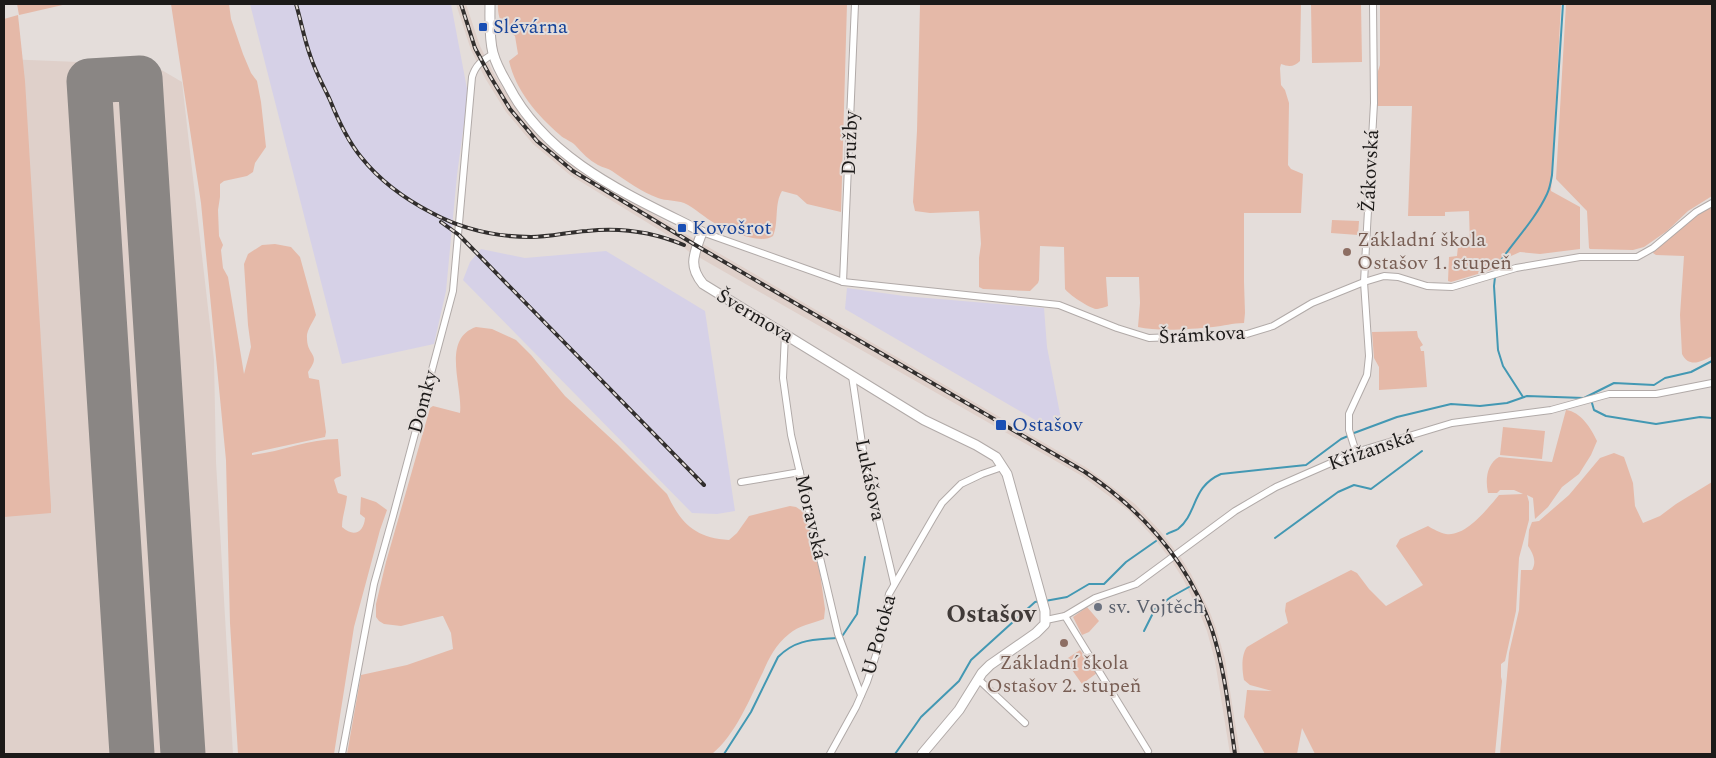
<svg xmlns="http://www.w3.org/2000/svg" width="1716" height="758" viewBox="0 0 1716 758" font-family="Spectral,serif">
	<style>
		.industrial { fill: #d6d1e7 }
		.built { fill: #dfd0ca }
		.green { fill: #e5b9a8 }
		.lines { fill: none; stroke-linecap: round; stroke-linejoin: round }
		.stream { stroke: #4398b3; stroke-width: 2 }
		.runway { stroke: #8a8684; stroke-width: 45 }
		.minor-casing { stroke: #b1aaa8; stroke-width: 8 }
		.tertiary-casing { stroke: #b1aaa8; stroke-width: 11 }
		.minor { stroke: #fff; stroke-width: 6 }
		.tertiary { stroke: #fff; stroke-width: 9 }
		.rail-casing { stroke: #312e2d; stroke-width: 4 }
		.rail { stroke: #e4ddda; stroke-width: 2; stroke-dasharray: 5.5; stroke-linecap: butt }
		.transit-dot { fill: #1a4fb4; stroke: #e4ddda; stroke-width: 2 }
		.education-dot { fill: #8d6e63; stroke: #e4ddda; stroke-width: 2 }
		.worship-dot { fill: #6b7280; stroke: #e4ddda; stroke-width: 2 }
		.labels { text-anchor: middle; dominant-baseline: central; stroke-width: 4; stroke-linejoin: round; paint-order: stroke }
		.transit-label { font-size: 20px; fill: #164399; stroke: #e4ddda; text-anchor: start }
		.street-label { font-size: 20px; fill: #1c1a19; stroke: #e4ddda }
		.education-label { font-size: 20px; fill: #785e54; stroke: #e4ddda; text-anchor: start }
		.worship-label { font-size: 20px; fill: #5b616d; stroke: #e4ddda; text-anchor: start }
		.district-label { font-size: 25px; font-weight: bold; fill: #403a38; stroke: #e4ddda }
	</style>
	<rect width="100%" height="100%" fill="#e4ddda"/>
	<g class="industrial">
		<path d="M250 4H451L468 94 457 175 446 291 434 344 342 364Z"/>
		<path d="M481 249 525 258 606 251 705 311 735 511 717 514 692 513 463 280 470 262Z"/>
		<path d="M847 288 904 296 1044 308 1047 347 1063 429 1054 431 845 309Z"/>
	</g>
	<g class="built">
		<path d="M456 4H466L480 46 494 74 514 106 540 137 576 167 679 230 1087 468 1135 504 1162 533 1181 558 1191 574 1209 610 1216 628 1225 659 1240 754H1230L1215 661 1207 631 1200 614 1183 579 1173 563 1155 539 1129 511 1082 476 688 251 674 239 570 175 533 144 506 112 485 78 471 50Z"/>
		<path d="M4 59 153 65 182 82 214 360 216 462 233 754H4Z"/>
	</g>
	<g class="green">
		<path d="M17 4H67L19 15Z"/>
		<path d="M171 4H229L231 19 243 54 251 73 257 81 261 102 266 147 255 163 253 172 247 176 224 181 220 184V197L218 210 219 236 223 245 221 250 223 268 228 277 244 374 251 347 248 325 244 264 248 254 262 245 275 244 291 247 300 257 316 315C313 322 306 331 307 338 307 357 322 353 308 372L309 378 319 380 326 432 325 437 252 453V455C280 452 309 439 338 439L341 476 336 478 334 480 338 493 347 496C346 507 342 517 342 527 354 538 364 532 365 518L360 514 361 497 376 502 387 510 380 530 354 627 334 754H238L230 623 226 460 201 203Z"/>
		<path d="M498 4H847L841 212 807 204 797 195 782 191C774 204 779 223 773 236 761 245 728 231 716 224 705 218 695 208 684 203 676 200 666 201 658 198 642 192 626 181 612 171 608 168 603 168 598 165 589 160 582 153 575 145 571 141 564 139 560 135 537 115 516 91 509 61L518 54 515 36C503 29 497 18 498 4Z"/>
		<path d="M920 4H1301L1300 61C1294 67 1289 67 1281 64L1280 68 1281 85 1285 90 1289 103 1288 165 1291 169 1303 174 1301 213H1244V282L1245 313 1244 323C1232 323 1224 326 1213 327 1191 329 1159 332 1138 327L1140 303 1139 277H1106L1108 306C1105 307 1099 309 1096 309 1089 308 1068 294 1065 289L1064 247 1040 246 1039 280 1038 283 1030 291 983 289 979 287V258L981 244 979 211 930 213 915 211 913 202 917 131Z"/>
		<path d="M1311 4H1361L1362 62 1312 63Z"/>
		<path d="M1380 4H1561L1551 191 1580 207V249L1540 254 1520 252 1511 256 1491 270 1451 282 1448 281 1449 257 1457 256 1458 246 1470 245 1469 211 1445 212V216H1408L1412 106H1377L1378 71 1380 65Z"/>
		<path d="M1566 4H1712V196L1688 211 1667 231 1644 247 1633 250 1590 249 1589 248 1587 211 1556 179Z"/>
		<path d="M18 15 25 81 51 506V513L4 517V19Z"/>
		<path d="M1712 206V356C1701 362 1689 368 1682 354L1680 315 1684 256 1656 255 1653 253C1661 238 1697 214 1712 206Z"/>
		<path d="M1332 220 1359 221 1358 235 1331 233Z"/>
		<path d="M476 327 492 329 516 340 531 355 565 396 618 445 667 494C681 524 696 538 729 540L737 533 749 516 790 506 796 507 805 513 820 573 825 609 824 619C813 623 798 626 789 634 776 644 769 658 763 672 749 700 736 734 712 754H347L361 675 407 665 453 649 451 633 443 616H442L401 626 384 624 379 621 376 617V604L386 562 430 408 433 406 460 413C463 387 441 339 476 327Z"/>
		<path d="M1417 331 1418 337 1423 345 1420 347 1421 351H1424L1427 387 1379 390V367L1374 358 1372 332Z"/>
		<path d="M1566 410C1581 412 1591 428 1597 441L1591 455 1579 474 1562 487 1548 507 1535 519 1533 498 1527 495 1529 502V520L1519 558 1516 611 1505 661 1501 664V677L1502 681 1495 754H1315L1302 728 1297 754H1265L1244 717 1247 690 1272 691 1250 685 1244 680C1242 670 1241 655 1247 647L1288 623 1285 611 1286 603 1351 570 1357 573 1369 589 1386 606 1423 585 1396 546 1400 539 1428 526C1433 529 1440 533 1446 534 1466 537 1488 508 1499 495L1523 494 1514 490H1500L1497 493H1488C1485 479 1487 464 1499 457L1552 462Z"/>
		<path d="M1503 427 1545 431 1542 459 1500 455Z"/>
		<path d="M1614 453 1624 457 1633 483 1635 506 1643 523 1660 516 1676 504 1712 482V754H1500L1509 653 1519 610 1521 570H1532C1537 562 1533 553 1528 546L1529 530 1532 522 1539 521 1569 495 1600 458Z"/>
		<path d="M1087 607 1099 621 1089 632 1082 635 1073 617Z"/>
		<path d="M1080 650 1097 673 1082 684 1065 660Z"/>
	</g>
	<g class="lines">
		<g class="stream">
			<path d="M1496 269 1497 266C1513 242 1535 220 1547 194 1550 188 1551 181 1552 175L1563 4"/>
			<path d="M1495 277 1494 286 1498 350 1503 366 1523 397"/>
			<path d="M1592 403 1594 410 1606 416 1656 424 1700 417 1712 418"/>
			<path d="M1354 433 1397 417 1451 404 1480 406 1507 403 1527 396 1584 398 1614 383 1654 385 1665 378 1691 372 1712 361"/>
			<path d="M1167 534C1170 532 1175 531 1178 529 1198 513 1191 487 1221 474L1306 465 1341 439 1348 436"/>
			<path d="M1275 538 1338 492 1354 485 1371 489 1422 451"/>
			<path d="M1045 601 1067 597 1089 584H1104L1126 562 1156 541"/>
			<path d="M1144 631 1155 609 1171 597 1189 587"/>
			<path d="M843 635 857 614 865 557"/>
			<path d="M724 754 751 712 778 657C796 639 813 640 837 638"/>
			<path d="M895 754 921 717 959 681 971 660 1035 602 1040 601"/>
		</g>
		<path class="runway" d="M132 754 89 81 140 78 183 754"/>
		<defs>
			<g id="minor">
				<path d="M702 232 843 282 1059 305 1117 328 1149 338 1247 334 1273 326 1312 303 1364 282 1384 276 1398 277 1427 286 1452 287 1516 268 1580 257H1637L1653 248 1696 212 1712 203"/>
				<path d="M843 282 855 4"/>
				<path d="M785 334 783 378 791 435 838 634 861 695"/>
				<path d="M852 376 864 457 894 583"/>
				<path d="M1356 452 1349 430V414L1367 375 1369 356 1364 282 1374 103 1373 4"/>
				<path d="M741 482 800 472"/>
				<path d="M1065 616 1148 751"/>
				<path d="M1046 620 1065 616 1095 598 1136 584 1235 511 1276 487 1356 452 1452 423 1551 410 1609 394H1656L1712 383"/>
				<path d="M978 679 1025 723"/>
				<path d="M342 754 374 584 393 516 453 291 472 77C476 64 482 61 493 54"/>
				<path d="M830 754 856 707 867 682 877 652 889 594 933 518 942 503 961 484 982 474 1002 467"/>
			</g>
			<path id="tertiary" d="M490 4C490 20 489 38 493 53 496 64 502 75 508 85 547 161 629 195 702 232 695 253 687 265 703 284L924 420 976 445 996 457 1007 474 1045 611V624L1036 633 990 665 982 673 959 710 922 754"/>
		</defs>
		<use href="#minor" class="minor-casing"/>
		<use href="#tertiary" class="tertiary-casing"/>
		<use href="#minor" class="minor"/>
		<use href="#tertiary" class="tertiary"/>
		<defs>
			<g id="rail">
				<path d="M296 4C301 21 304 38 310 55 315 71 323 85 330 100 338 120 347 140 361 157 380 181 405 199 432 213 462 229 497 237 531 237 550 237 569 232 587 231 621 227 653 232 684 245"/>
				<path d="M461 4 475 48 490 76 510 109 537 141 573 171 697 246 1085 472C1143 511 1189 562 1212 630 1225 670 1229 713 1235 754"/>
				<path d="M441 222 459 235 704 485"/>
			</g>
		</defs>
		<use href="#rail" class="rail-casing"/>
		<use href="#rail" class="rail"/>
	</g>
	<g class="transit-dot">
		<rect x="478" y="22" width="10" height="10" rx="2.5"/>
		<rect x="677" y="223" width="10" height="10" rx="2.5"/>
		<rect x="995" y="419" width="12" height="12" rx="2.5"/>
	</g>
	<g class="education-dot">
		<circle cx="1347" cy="252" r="5"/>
		<circle cx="1064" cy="643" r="5"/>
	</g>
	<circle class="worship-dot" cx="1098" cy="607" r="5"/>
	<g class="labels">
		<g class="transit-label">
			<text x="493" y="27">Slévárna</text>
			<text x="692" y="228">Kovošrot</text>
			<text x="1012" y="425">Ostašov</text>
		</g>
		<g class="street-label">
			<text transform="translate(850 143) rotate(-88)">Družby</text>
			<text transform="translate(1370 171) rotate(-87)">Žákovská</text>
			<text transform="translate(755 316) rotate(31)">Švermova</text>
			<text transform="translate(1202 335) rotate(-3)">Šrámkova</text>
			<text transform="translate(423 402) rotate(-75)">Domky</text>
			<text transform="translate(1371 450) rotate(-19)">Křižanská</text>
			<text transform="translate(870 480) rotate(78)">Lukášova</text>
			<text transform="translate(811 517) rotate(77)">Moravská</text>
			<text transform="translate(879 635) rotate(-75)">U Potoka</text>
		</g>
		<g class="education-label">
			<text x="1357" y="240">Základní škola<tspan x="1357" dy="23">Ostašov 1. stupeň</tspan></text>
			<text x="1064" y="663" text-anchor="middle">Základní škola<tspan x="1064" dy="23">Ostašov 2. stupeň</tspan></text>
		</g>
		<g class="worship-label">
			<text x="1108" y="607">sv. Vojtěch</text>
		</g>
		<g class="district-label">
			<text x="991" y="615">Ostašov</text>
		</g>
	</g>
	<rect width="1716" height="758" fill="none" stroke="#1c1a19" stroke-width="10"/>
</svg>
